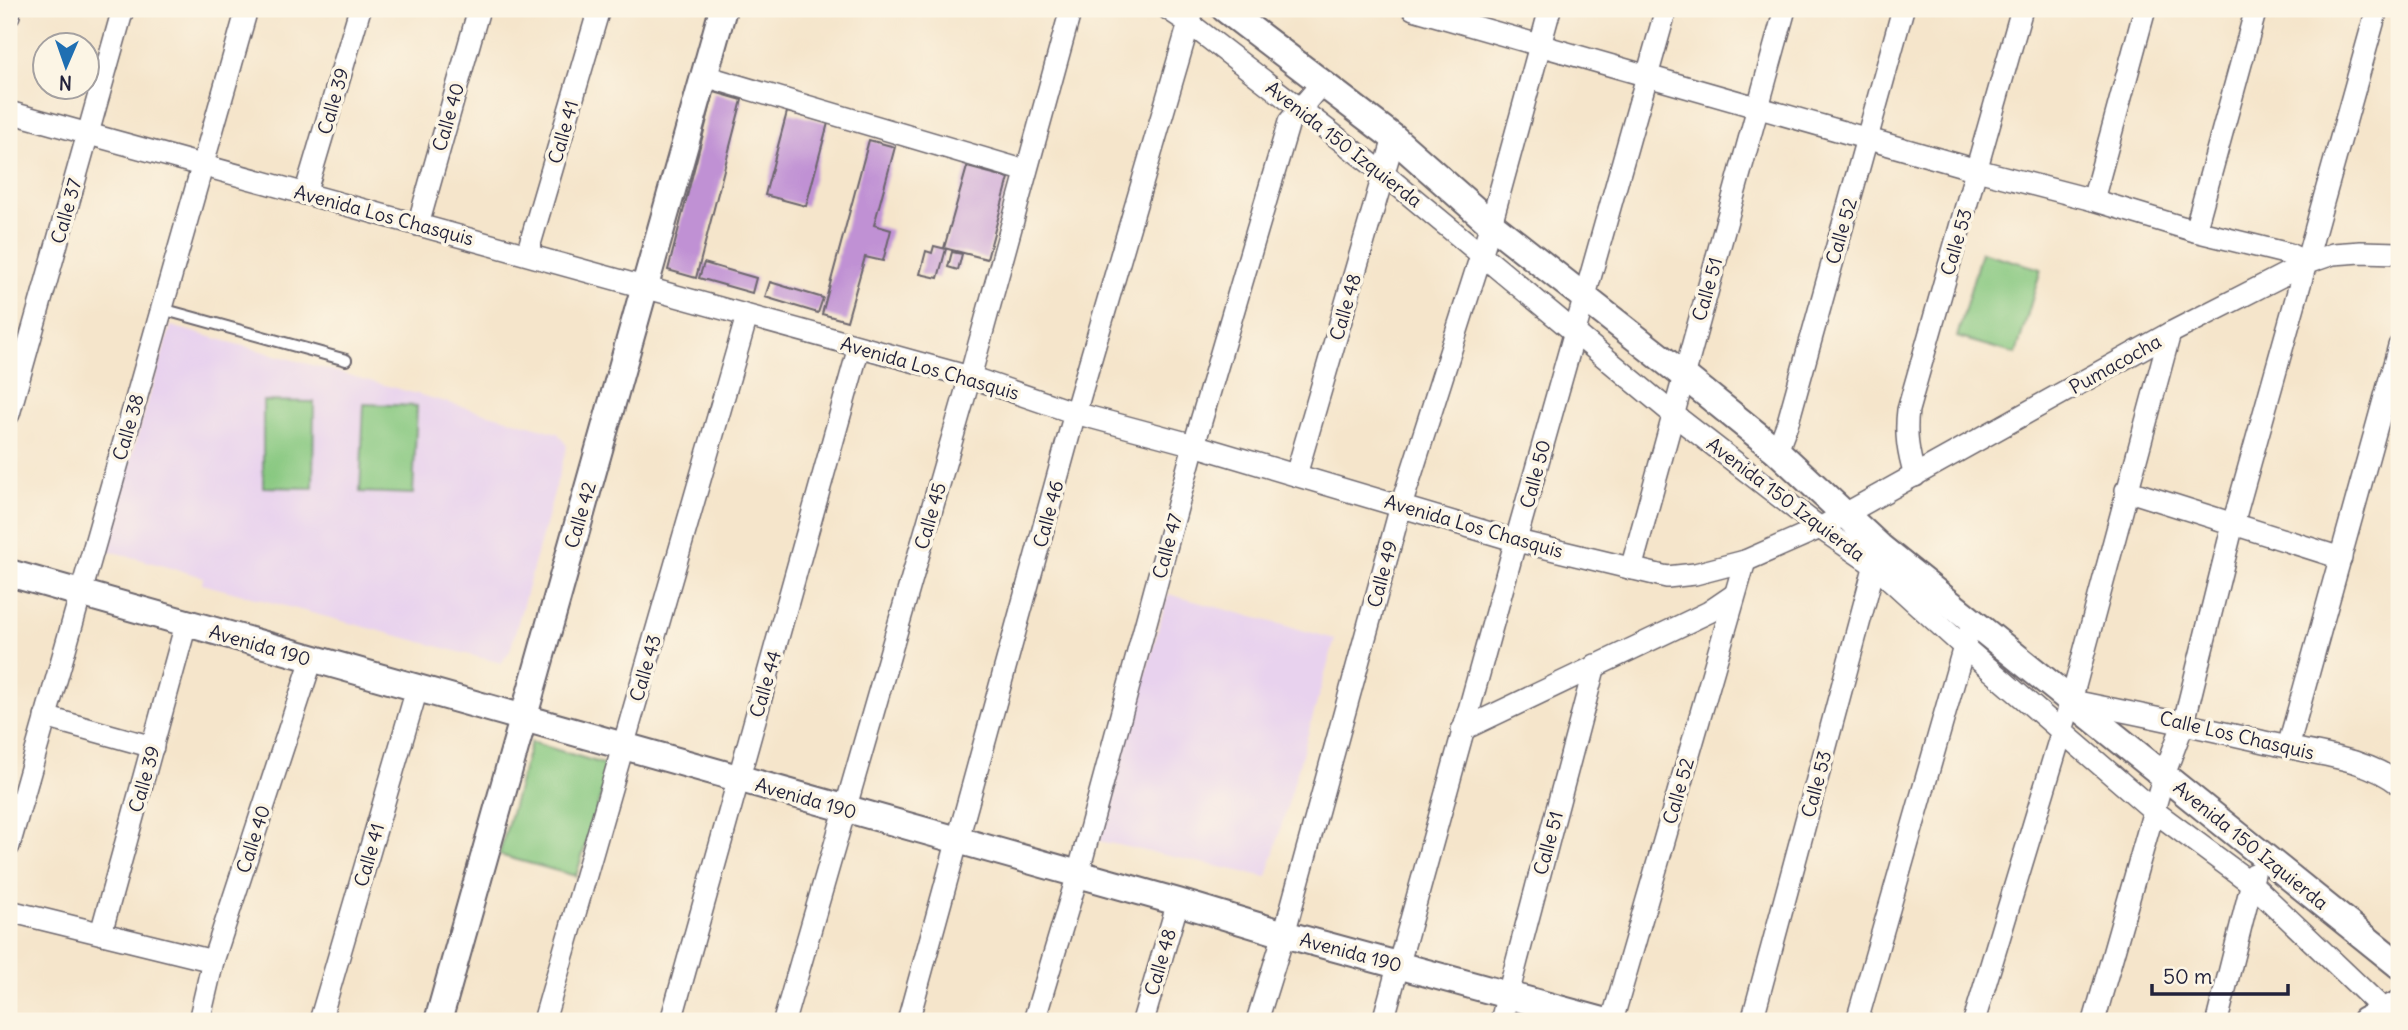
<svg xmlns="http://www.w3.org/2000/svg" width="2408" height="1030" viewBox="0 0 2408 1030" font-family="Delius,sans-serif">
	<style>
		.built { fill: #e8d2ee }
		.green { fill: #87c880; stroke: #54755e; stroke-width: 2 }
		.building { fill: #c091d4 }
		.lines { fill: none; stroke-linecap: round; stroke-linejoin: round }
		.service-casing { stroke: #6c666d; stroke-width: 14 }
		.minor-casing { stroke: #6c666d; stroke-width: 24 }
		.tertiary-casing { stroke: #6c666d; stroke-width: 30 }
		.service { stroke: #fff; stroke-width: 10 }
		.minor { stroke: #fff; stroke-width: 21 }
		.tertiary { stroke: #fff; stroke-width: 26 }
		.labels { text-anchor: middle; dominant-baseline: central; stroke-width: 7; stroke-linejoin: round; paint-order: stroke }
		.street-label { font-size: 19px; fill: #22223b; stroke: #fcf5e5 }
	</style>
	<rect width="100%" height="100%" fill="#fcf5e5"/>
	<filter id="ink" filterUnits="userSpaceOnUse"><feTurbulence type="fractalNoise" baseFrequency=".0143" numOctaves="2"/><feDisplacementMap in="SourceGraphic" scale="14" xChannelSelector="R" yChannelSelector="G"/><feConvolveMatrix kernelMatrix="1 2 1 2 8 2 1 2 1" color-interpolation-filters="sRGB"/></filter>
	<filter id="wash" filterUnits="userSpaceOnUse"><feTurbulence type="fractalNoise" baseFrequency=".00686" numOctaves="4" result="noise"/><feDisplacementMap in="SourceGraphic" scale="28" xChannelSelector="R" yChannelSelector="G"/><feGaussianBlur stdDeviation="1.57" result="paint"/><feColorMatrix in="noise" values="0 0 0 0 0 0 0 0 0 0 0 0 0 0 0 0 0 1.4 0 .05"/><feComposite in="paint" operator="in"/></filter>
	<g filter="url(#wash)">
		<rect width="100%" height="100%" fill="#f5e5cb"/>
		<g class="built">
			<path d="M171 326 558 433 567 446 510 651 501 663 202 584 203 577 103 549Z"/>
			<path d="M1168 594 1335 639 1267 877 1099 841Z"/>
		</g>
		<g class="green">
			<path d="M1981 252 2041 269 2016 354 1957 337Z"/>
			<path d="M263 401 314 402 313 488 263 487Z"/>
			<path d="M364 404 417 406 413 494 360 492Z"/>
			<path d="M531 742 610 766 576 876 499 855Z"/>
		</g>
		<g id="blocks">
			<g class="building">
				<path d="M714 92 742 100 696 278 668 270Z"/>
				<path d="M787 112 828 123 806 206 765 195Z"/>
				<path d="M869 140 895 147 874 225 891 230 883 261 865 257 847 321 822 314Z"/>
				<path d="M967 167 1009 178 987 259 944 248Z"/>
				<path d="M934 246 946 249 938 278 920 274 926 251 932 253Z"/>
				<path d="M952 252 962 254 958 270 948 267Z"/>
				<path d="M704 263 756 278 752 293 699 278Z"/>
				<path d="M770 282 823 298 818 313 765 297Z"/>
			</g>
		</g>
	</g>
	<g filter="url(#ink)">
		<use href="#blocks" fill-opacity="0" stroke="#6c666d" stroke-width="2"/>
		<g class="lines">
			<defs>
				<path id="service" d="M162 309 346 360"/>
				<g id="minor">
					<path d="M1168 9 1189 23 1383 173 1673 414 1820 528 1874 565 1964 647 2154 811 2251 883 2385 1011"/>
					<path d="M1413 9 1977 170 2093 200 2195 231 2289 254 2307 263"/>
					<path d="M9 15 10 9"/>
					<path d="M705 76 1026 171"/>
					<path d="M9 112 970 377 1075 413 1194 445 1517 541 1667 577 1695 574 1745 561 1820 528 2170 333 2307 263 2333 254 2361 252 2399 253"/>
					<path d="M305 194 360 9"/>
					<path d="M2093 200 2145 9"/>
					<path d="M418 225 479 9"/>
					<path d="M2195 231 2256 9"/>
					<path d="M527 254 599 9"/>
					<path d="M9 414 123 9"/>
					<path d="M1777 451 1788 422 1903 9"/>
					<path d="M1296 475 1394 138"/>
					<path d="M1915 476C1908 453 1905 434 1908 410L2022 9"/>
					<path d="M2126 490 2341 558"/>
					<path d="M1631 569 1785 9"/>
					<path d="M2071 701C2143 714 2215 731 2287 747 2325 756 2367 759 2399 784"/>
					<path d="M45 717 153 747"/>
					<path d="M1462 730 1709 612 1734 595"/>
					<path d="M2288 747 2399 346"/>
					<path d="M9 846 247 9"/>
					<path d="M9 911 213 961"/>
					<path d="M101 933 186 624"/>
					<path d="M199 1021 213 961 312 659"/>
					<path d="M320 1021 417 689"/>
					<path d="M544 1021 747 316"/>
					<path d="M671 1021 859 347"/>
					<path d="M784 1021 970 377 1071 9"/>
					<path d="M908 1021 1075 413 1192 13"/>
					<path d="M1034 1021 1078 874 1194 445 1289 122 1322 83"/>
					<path d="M1143 1021 1178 902"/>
					<path d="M1257 1021 1284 934 1401 506 1491 224 1550 9"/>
					<path d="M1383 1021C1476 683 1569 346 1666 9"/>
					<path d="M1501 1021 1595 665"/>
					<path d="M1612 1021 1745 561"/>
					<path d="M1752 1021 1878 553"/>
					<path d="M1857 1021 1967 636"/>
					<path d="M1974 1021 2071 701 2170 333"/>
					<path d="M2094 1021 2164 775 2184 722 2233 524 2377 9"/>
					<path d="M2217 1021 2254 874"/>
				</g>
				<g id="tertiary">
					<path d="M1225 9 1394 138 1491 224 1683 375 1777 451 1880 547 2399 965"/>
					<path d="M9 573 1178 902 1284 934 1603 1021"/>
					<path d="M438 1021 723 9"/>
					<path d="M2365 1021 2399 1004"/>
				</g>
			</defs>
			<use href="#service" class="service-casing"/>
			<use href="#minor" class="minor-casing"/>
			<use href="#tertiary" class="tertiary-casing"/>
			<use href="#service" class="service"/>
			<use href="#minor" class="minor"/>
			<use href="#tertiary" class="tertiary"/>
		</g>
	</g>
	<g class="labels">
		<g class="street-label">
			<text transform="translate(333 101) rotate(-74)">Calle 39</text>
			<text transform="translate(448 117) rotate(-74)">Calle 40</text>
			<text transform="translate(563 132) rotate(-74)">Calle 41</text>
			<text transform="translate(1344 144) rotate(38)">Avenida 150 Izquierda</text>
			<text transform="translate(66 211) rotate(-74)">Calle 37</text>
			<text transform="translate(384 215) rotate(15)">Avenida Los Chasquis</text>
			<text transform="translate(1841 231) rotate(-74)">Calle 52</text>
			<text transform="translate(1956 242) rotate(-74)">Calle 53</text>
			<text transform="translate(1707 289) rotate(-74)">Calle 51</text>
			<text transform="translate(1345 307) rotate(-74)">Calle 48</text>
			<text transform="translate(2115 364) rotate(-29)">Pumacocha</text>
			<text transform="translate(930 368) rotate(16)">Avenida Los Chasquis</text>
			<text transform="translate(128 427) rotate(-74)">Calle 38</text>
			<text transform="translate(1535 474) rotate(-75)">Calle 50</text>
			<text transform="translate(1786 499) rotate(37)">Avenida 150 Izquierda</text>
			<text transform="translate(1048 514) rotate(-75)">Calle 46</text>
			<text transform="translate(580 515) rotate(-74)">Calle 42</text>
			<text transform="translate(930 516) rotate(-74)">Calle 45</text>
			<text transform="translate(1474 526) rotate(16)">Avenida Los Chasquis</text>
			<text transform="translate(1167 546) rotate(-75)">Calle 47</text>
			<text transform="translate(1382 574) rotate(-75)">Calle 49</text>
			<text transform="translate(260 645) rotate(16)">Avenida 190</text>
			<text transform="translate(645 668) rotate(-74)">Calle 43</text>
			<text transform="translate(765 684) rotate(-74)">Calle 44</text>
			<text transform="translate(2237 735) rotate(13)">Calle Los Chasquis</text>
			<text transform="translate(144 779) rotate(-74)">Calle 39</text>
			<text transform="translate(1816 784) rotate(-75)">Calle 53</text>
			<text transform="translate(1678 791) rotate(-74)">Calle 52</text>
			<text transform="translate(806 798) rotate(16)">Avenida 190</text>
			<text transform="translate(253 839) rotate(-72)">Calle 40</text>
			<text transform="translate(1548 843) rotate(-75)">Calle 51</text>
			<text transform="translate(2251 845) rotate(39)">Avenida 150 Izquierda</text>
			<text transform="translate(369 855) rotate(-74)">Calle 41</text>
			<text transform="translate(1351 952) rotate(15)">Avenida 190</text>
			<text transform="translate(1160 962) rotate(-74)">Calle 48</text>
		</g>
	</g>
	<rect width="2408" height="1030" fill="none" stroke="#fcf5e5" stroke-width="35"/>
	<g transform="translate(66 66) rotate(182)"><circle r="33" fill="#fcf5e5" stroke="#a5a1a1" stroke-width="2"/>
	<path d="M0-5L12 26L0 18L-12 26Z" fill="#1f6fb2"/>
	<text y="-10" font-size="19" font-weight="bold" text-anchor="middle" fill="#22223b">N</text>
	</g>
	<path d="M2152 984v10h136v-10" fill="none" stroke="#22223b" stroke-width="3.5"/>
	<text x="2163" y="984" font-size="21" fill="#22223b" stroke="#fcf5e5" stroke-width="5" paint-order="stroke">50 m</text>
</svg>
